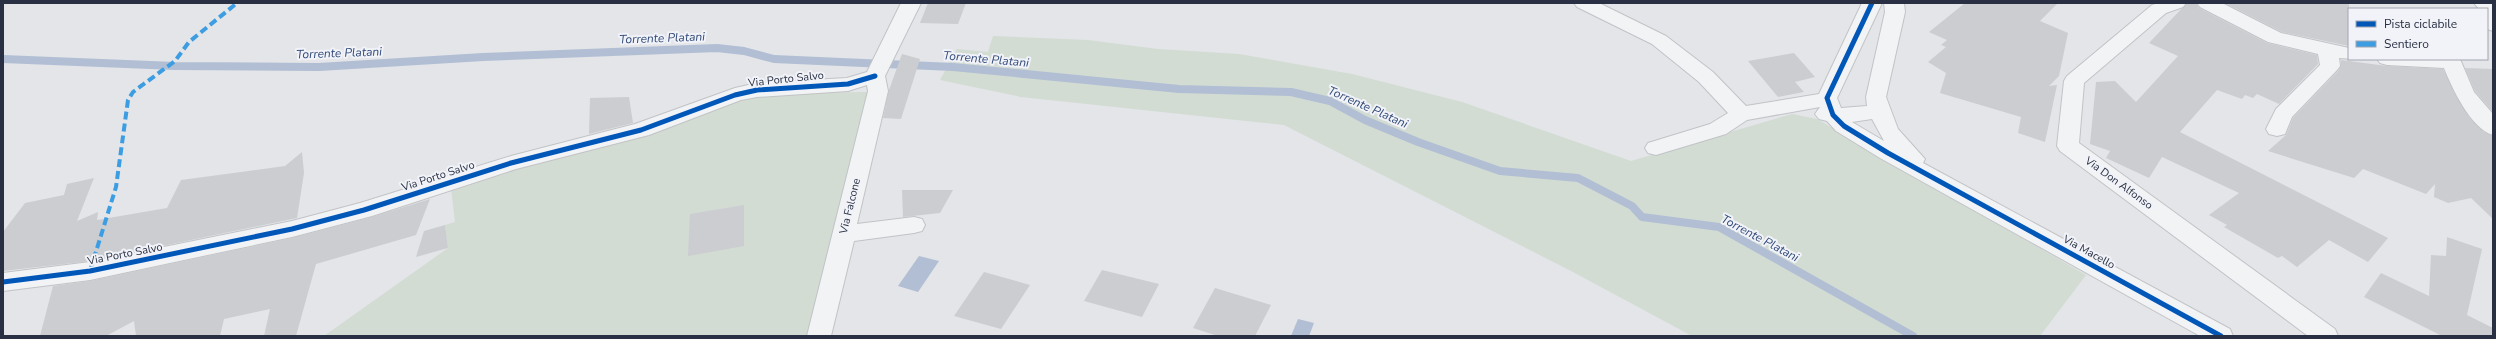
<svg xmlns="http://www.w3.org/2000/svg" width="2496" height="339" viewBox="0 0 2496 339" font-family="'Nunito Sans',sans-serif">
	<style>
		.green { fill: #d2dcd3 }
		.water { fill: #b1bed4 }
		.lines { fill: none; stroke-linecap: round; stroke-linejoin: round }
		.stream { stroke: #b1bed4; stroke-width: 8 }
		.building { fill: #cbcdd1 }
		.minor-casing { stroke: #c1c3c6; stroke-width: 2 }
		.minor { fill: #f2f3f5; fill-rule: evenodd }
		.quiet { stroke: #3d9de3; stroke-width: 4; stroke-dasharray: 8 4; stroke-linecap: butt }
		.cycleway-casing { stroke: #f1f3f8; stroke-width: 8 }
		.cycleway { stroke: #0057b8; stroke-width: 5 }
		.labels { text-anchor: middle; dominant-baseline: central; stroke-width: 4; stroke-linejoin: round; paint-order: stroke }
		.street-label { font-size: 11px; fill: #293043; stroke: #f1f3f8 }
		.water-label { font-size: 12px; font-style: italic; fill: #314a78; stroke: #f1f3f8 }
	</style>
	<rect width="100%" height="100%" fill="#e3e5e8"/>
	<g class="green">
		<path d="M993 36 1088 40 1158 49 1239 54 1352 74 1462 102 1631 161 1792 114 1817 119 2086 275 2040 336H1692L1573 272 1284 125 1021 97 940 80 957 49 988 52Z"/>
		<path d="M869 92 808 336H324L448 248 445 225 455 222 451 188 717 106 776 93Z"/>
	</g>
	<g class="water">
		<path d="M919 256 939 261 918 292 898 286Z"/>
		<path d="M1298 319 1314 323 1309 336H1291Z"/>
	</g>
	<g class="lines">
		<path class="stream" d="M3 59 175 66 319 67 483 57 717 48 744 51 774 59 953 67 1179 89 1291 92 1330 101 1365 120 1418 142 1500 171 1578 178 1632 206 1642 217 1719 227 1913 336"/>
	</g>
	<g class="building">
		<path d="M928 3H966L958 24 920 23Z"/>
		<path d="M1965 3H2058L2040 21 2068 33 2059 76 2049 86 2057 85 2045 142 2018 133 2021 117 1940 93 1946 73 1928 62 1946 47 1941 45 1947 40 1929 32Z"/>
		<path d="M2187 3H2196L2199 8 2267 43 2317 55 2318 64 2279 104 2257 94 2253 98 2245 95 2242 99 2217 90 2180 132 2388 238 2368 262 2329 240 2297 267 2282 256 2278 258 2224 227 2227 225 2209 215 2239 193 2162 157 2149 178 2106 158 2110 151 2090 144 2096 82 2115 81 2136 102 2178 56 2149 43Z"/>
		<path d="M2225 3H2349V46L2282 32Z"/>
		<path d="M1794 53 1815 77 1795 82 1804 92 1778 97 1748 61Z"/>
		<path d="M902 54 920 59 901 119 883 118 889 90Z"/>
		<path d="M2341 60 2387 66 2443 69 2469 117 2484 132 2493 136V219L2471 198 2448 203 2434 197 2435 184 2426 194 2363 169 2354 178 2268 151 2286 135 2293 118 2338 71 2341 66Z"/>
		<path d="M2465 68 2493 69V112L2475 91Z"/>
		<path d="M629 97 633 123 589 134 590 98Z"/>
		<path d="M302 152 304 173 297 218 90 261 3 271V232L25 203 64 195 67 184 94 178 77 221 98 212 97 220 167 208 181 180 285 166Z"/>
		<path d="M902 190H953L940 213 903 217Z"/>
		<path d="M430 199 416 235 316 264 296 336H264L270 309 224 319 220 336H136L134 321 106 336H40L53 286 90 281 292 238 372 217Z"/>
		<path d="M744 205V246L688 256 690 214Z"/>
		<path d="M445 225 448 248 416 257 424 231Z"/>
		<path d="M2447 237 2482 249 2467 315 2493 328V336H2442L2364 297 2381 273 2429 296 2431 255 2446 256Z"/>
		<path d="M1102 270 1159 284 1142 317 1084 301Z"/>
		<path d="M984 272 1030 285 1001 329 954 316Z"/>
		<path d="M1215 288 1271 305 1255 336H1218L1193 328Z"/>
	</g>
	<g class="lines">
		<defs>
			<g id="minor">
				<path d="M901 3H921L885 76 888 91 857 224 914 217 922 219 925 225 922 231 914 233 854 241 831 336H807L868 91 867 85 848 91 757 97 741 100 649 135 516 169 372 216 292 237 90 280 3 291V273L90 262 292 221 360 203 511 156 635 124 735 88 757 83 847 78 867 72Z"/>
				<path d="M1574 3H1599L1666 36 1713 72 1746 106 1819 94 1862 3H1882L1837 98 1841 108 1867 106 1866 97 1885 12 1884 3H1904L1905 12 1886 97 1898 129 1925 159 1923 163 2230 329 2233 336H2200L1880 158 1836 131 1827 121 1819 119 1815 114 1820 107 1747 120 1726 134 1656 155 1648 153 1645 148 1648 143 1710 124 1728 113 1699 82 1652 44 1577 7ZM1872 119 1884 141 1852 122Z"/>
				<path d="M2158 3H2186L2183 7 2166 13 2084 83 2079 143 2335 329 2338 336H2308L2060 151 2057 146 2064 81 2067 76 2152 5Z"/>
				<path d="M2197 3H2222L2281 33 2349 48V59H2354L2339 58 2340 66 2337 70 2292 117 2285 134 2277 136 2269 134 2266 129 2276 109 2320 65 2318 54 2268 42 2200 7Z"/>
				<path d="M2474 3H2493V31L2487 29V9H2479Z"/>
				<path d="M2377 59H2460L2474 92 2493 114V135C2471 129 2452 88 2444 68L2387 65 2380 63Z"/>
			</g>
		</defs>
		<use href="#minor" class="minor-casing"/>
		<use href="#minor" class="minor"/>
		<path class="quiet" d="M90 271 116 187 128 100 133 92 175 61 189 42 237 3"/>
		<defs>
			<g id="cycleway">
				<path d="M1872 3 1827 98 1833 115 1844 126 1888 153 2221 336"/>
				<path d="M3 282 90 271 292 229 364 210 511 163 641 130 735 95 757 90 848 84 875 76"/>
			</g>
		</defs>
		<use href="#cycleway" class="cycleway-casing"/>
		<use href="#cycleway" class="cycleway"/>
	</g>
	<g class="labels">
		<g class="street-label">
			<text transform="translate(786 79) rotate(-6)">Via Porto Salvo</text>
			<text transform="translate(438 176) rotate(-18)">Via Porto Salvo</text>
			<text transform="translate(2119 183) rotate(36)">Via Don Alfonso</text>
			<text transform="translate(850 206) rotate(-76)">Via Falcone</text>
			<text transform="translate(2089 252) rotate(29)">Via Macello</text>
			<text transform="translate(125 254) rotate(-11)">Via Porto Salvo</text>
		</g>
		<g class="water-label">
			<text transform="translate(662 38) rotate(-2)">Torrente Platani</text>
			<text transform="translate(339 53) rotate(-2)">Torrente Platani</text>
			<text transform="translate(986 59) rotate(5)">Torrente Platani</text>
			<text transform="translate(1368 107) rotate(24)">Torrente Platani</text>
			<text transform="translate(1760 238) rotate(28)">Torrente Platani</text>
		</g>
	</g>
	<rect width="2496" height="339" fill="none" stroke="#293043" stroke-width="8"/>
	<rect x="2348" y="8" width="140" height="52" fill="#f1f3f8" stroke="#a1a5b0"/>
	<rect x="2356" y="21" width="20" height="6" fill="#0057b8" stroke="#a1a5b0"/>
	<text x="2384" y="28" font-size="12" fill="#293043">Pista ciclabile</text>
	<rect x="2356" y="41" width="20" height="6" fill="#3d9de3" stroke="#a1a5b0"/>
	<text x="2384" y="48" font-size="12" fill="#293043">Sentiero</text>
</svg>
